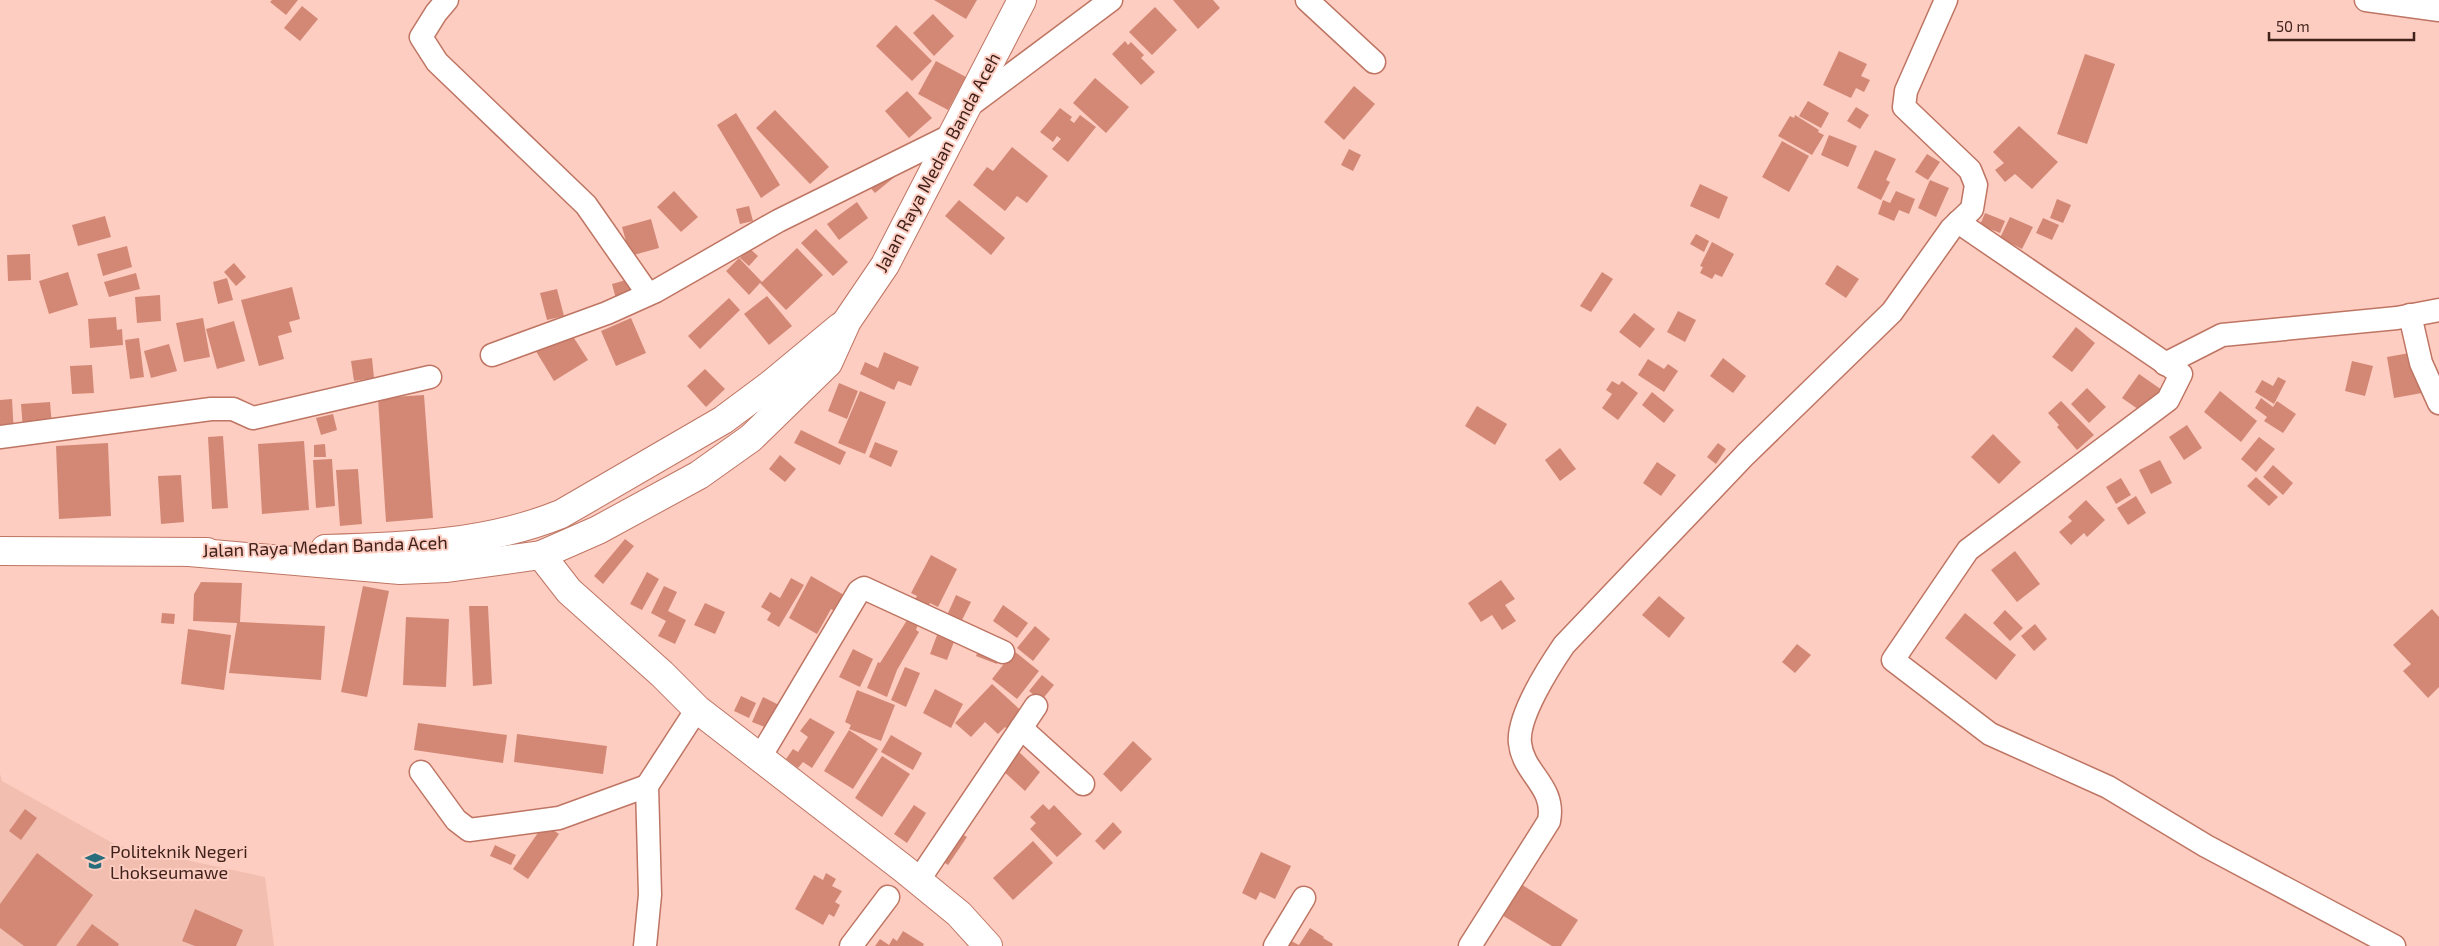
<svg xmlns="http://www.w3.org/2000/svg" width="2439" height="946" viewBox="0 0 2439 946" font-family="'Exo 2',sans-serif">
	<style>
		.built { fill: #f2beb0 }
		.building { fill: #d38876 }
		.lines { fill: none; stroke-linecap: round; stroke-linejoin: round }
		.street-casing { stroke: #be7563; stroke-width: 25 }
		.secondary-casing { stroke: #be7563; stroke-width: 30 }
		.highway-casing { stroke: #be7563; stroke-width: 30 }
		.street { stroke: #fff; stroke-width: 22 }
		.secondary { stroke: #fff; stroke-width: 28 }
		.highway { stroke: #fff; stroke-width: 28 }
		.labels { text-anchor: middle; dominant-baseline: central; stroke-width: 4; stroke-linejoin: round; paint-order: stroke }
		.street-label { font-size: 18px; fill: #40221b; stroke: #fecdc1 }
		.poi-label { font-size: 18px; fill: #40221b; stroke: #fecdc1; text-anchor: start }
	</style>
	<rect width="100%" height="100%" fill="#fecdc1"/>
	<path class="built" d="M0 774 2 781 116 845 265 877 274 946H0Z"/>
	<g class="building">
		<path d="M272 0H298L286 15 270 2Z"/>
		<path d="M934 0H977L966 19Z"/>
		<path d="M1173 0H1213L1220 8 1198 29Z"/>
		<path d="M302 6 318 19 300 41 284 28Z"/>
		<path d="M1155 7 1177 30 1152 55 1129 32Z"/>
		<path d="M933 14 954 36 934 56 913 33Z"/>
		<path d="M896 25 932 61 912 81 876 46Z"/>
		<path d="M1125 41 1128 45 1131 42 1144 55 1141 58 1155 72 1141 85 1112 54Z"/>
		<path d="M1839 51 1867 64 1861 76 1870 80 1864 92 1856 88 1851 98 1823 85Z"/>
		<path d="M2085 54 2115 64 2087 144 2057 134Z"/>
		<path d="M936 61 966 77 948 110 918 94Z"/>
		<path d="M1095 78 1129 107 1106 133 1073 103Z"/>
		<path d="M1354 86 1375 104 1344 140 1324 122Z"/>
		<path d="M907 91 932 118 909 138 885 111Z"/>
		<path d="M1808 101 1829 113 1821 128 1799 116Z"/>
		<path d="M1856 107 1869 115 1860 129 1847 121Z"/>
		<path d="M1060 108 1072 117 1070 120 1074 123 1080 115 1096 127 1068 162 1052 149 1061 139 1057 136 1053 142 1040 132Z"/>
		<path d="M775 110 829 167 810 184 756 128Z"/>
		<path d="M736 113 780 185 761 198 717 125Z"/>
		<path d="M1795 115 1819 130 1818 132 1824 135 1812 155 1778 136 1790 116 1794 118Z"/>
		<path d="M2019 126 2058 162 2032 189 2015 174 2005 182 1995 170 2004 163 1993 152Z"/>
		<path d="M1829 135 1857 146 1848 167 1821 155Z"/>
		<path d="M1782 141 1809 156 1789 192 1762 177Z"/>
		<path d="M1012 147 1048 176 1027 203 1017 196 1005 211 973 185 987 167 993 171Z"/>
		<path d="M1349 149 1361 155 1353 171 1341 165Z"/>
		<path d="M1875 150 1896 159 1886 180 1890 182 1881 200 1857 188Z"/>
		<path d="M1927 154 1940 162 1928 180 1915 172Z"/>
		<path d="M889 165 897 175 875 193 867 184Z"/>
		<path d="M1930 180 1949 188 1936 217 1918 208Z"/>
		<path d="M1700 184 1728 197 1719 219 1690 206Z"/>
		<path d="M674 191 698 217 681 232 657 207Z"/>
		<path d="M1896 191 1915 199 1909 214 1899 210 1894 221 1878 214 1883 200 1890 203Z"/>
		<path d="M2057 199 2071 205 2063 223 2050 218Z"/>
		<path d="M959 200 1005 238 991 255 945 216Z"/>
		<path d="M857 202 868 218 839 240 827 224Z"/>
		<path d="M749 206 753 221 740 224 736 209Z"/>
		<path d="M1985 213 2005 221 2000 233 1980 225Z"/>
		<path d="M105 216 111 237 78 246 72 225Z"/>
		<path d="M2010 217 2033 227 2022 249 2000 238Z"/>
		<path d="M2043 218 2059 225 2052 240 2036 233Z"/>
		<path d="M651 219 659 248 630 256 622 227Z"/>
		<path d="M816 229 848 262 833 276 801 243Z"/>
		<path d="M1696 234 1709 241 1704 252 1690 244Z"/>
		<path d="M1712 242 1734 254 1722 277 1715 274 1712 279 1700 273 1703 267 1700 266Z"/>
		<path d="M127 246 132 267 103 276 97 254Z"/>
		<path d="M749 248 758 256 749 266 740 258Z"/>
		<path d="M797 248 823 275 786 310 760 283 749 295 726 271 739 258 762 282Z"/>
		<path d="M30 254 31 280 8 281 7 255Z"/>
		<path d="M234 263 246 277 236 286 224 272Z"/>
		<path d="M1837 265 1859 279 1846 298 1825 284Z"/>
		<path d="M68 272 78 305 49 314 39 281Z"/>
		<path d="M1602 272 1613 279 1591 312 1580 306Z"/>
		<path d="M136 273 140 289 109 297 104 282Z"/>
		<path d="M227 278 233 300 218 304 213 282Z"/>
		<path d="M633 278 637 293 616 299 612 284Z"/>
		<path d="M292 287 300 319 289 322 292 332 278 336 284 359 259 366 241 300Z"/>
		<path d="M557 289 564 316 547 320 540 293Z"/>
		<path d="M160 295 161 321 137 323 135 297Z"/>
		<path d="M767 296 792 326 769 345 744 314Z"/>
		<path d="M729 298 740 310 700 349 688 336Z"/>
		<path d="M1678 311 1696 320 1685 342 1667 332Z"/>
		<path d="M1634 313 1655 329 1640 348 1619 332Z"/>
		<path d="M116 317 117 330 122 329 123 345 90 348 88 319Z"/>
		<path d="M203 318 210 357 184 362 176 323Z"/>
		<path d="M631 318 646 353 616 366 601 331Z"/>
		<path d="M234 321 245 361 217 369 206 329Z"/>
		<path d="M567 327 588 360 554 381 534 348Z"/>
		<path d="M2076 327 2095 343 2072 372 2052 357Z"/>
		<path d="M139 338 144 377 130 379 125 340Z"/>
		<path d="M169 344 177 371 151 378 144 351Z"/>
		<path d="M884 352 919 367 911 386 898 381 894 390 860 374 865 362 878 368Z"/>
		<path d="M2415 352 2422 393 2394 398 2387 357Z"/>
		<path d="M372 358 374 378 354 381 351 361Z"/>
		<path d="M1723 358 1746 376 1733 393 1710 376Z"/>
		<path d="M1648 359 1664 369 1668 364 1678 371 1664 392 1638 375Z"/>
		<path d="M2352 361 2373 366 2365 396 2345 391Z"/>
		<path d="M92 365 94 393 72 394 70 366Z"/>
		<path d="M705 369 725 389 706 407 687 386Z"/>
		<path d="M2139 374 2162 390 2145 414 2122 398Z"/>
		<path d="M2278 377 2286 381 2274 404 2255 392 2262 380 2273 386Z"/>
		<path d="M1612 381 1619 385 1622 381 1638 393 1618 420 1602 408 1612 394 1606 390Z"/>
		<path d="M839 383 858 391 847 419 828 411Z"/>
		<path d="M2087 388 2106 407 2089 423 2071 404Z"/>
		<path d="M860 391 886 402 865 454 838 443Z"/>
		<path d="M2220 391 2257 421 2241 442 2204 412Z"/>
		<path d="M1652 392 1674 410 1664 423 1642 405Z"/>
		<path d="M424 395 433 518 386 522 378 398Z"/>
		<path d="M2261 398 2273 407 2277 401 2296 414 2283 433 2264 421 2267 417 2255 408Z"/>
		<path d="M12 399 14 435 0 436V400Z"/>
		<path d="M2061 401 2094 435 2077 450 2057 427 2059 425 2048 413Z"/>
		<path d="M50 402 52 426 23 429 21 404Z"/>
		<path d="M1477 406 1507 424 1495 445 1465 426Z"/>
		<path d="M333 414 337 430 321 435 316 418Z"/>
		<path d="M2187 425 2202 448 2184 460 2169 437Z"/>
		<path d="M801 430 846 452 840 465 794 443Z"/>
		<path d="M1993 434 2021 462 1999 484 1971 457Z"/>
		<path d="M223 436 228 508 212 509 208 437Z"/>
		<path d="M2259 437 2275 449 2256 472 2241 459Z"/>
		<path d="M304 441 309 510 262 514 258 444Z"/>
		<path d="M875 442 898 451 891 467 869 457Z"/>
		<path d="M108 443 111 516 59 519 56 446Z"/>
		<path d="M1718 443 1726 449 1716 464 1707 457Z"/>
		<path d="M325 444 326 457H314V445Z"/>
		<path d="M1560 448 1576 469 1560 481 1545 460Z"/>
		<path d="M780 455 796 469 785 482 769 469Z"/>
		<path d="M332 459 335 506 316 508 313 460Z"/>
		<path d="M2160 460 2172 483 2151 494 2139 470Z"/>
		<path d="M1657 462 1676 475 1661 496 1643 483Z"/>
		<path d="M2273 465 2293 483 2283 495 2263 477Z"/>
		<path d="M358 469 362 524 340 526 336 470Z"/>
		<path d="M181 475 184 522 161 524 158 476Z"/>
		<path d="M2256 477 2278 497 2269 506 2247 486Z"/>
		<path d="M2121 478 2131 495 2116 504 2106 487Z"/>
		<path d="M2136 496 2146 513 2128 525 2117 508Z"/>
		<path d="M2086 500 2105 520 2087 537 2084 533 2071 545 2059 532 2072 521 2068 517Z"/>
		<path d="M625 539 634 546 603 584 594 576Z"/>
		<path d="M2015 551 2040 584 2017 602 1991 570Z"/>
		<path d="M931 555 957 569 938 607 930 603 927 610 913 603 917 596 911 593Z"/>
		<path d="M647 572 659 579 642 610 630 604Z"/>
		<path d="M811 576 851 599 842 615 831 609 817 634 789 618Z"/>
		<path d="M791 578 804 585 779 627 767 620 771 613 761 607 770 592 780 598Z"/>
		<path d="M1501 580 1515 599 1505 605 1516 621 1502 630 1492 615 1481 622 1468 603Z"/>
		<path d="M201 582 242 583 240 622 325 626 321 680 229 673 237 623 193 621 194 594Z"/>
		<path d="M363 586 389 591 367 697 341 692Z"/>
		<path d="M664 586 677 592 668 611 686 620 675 644 658 636 666 621 651 613Z"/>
		<path d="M956 595 971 602 959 626 945 620Z"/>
		<path d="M1659 596 1685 618 1669 638 1642 615Z"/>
		<path d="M705 603 725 612 715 634 694 625Z"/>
		<path d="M1003 605 1028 623 1017 638 993 621Z"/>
		<path d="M469 606H488L492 684 473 686Z"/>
		<path d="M2432 609 2439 617V687L2428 698 2403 671 2411 664 2393 645Z"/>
		<path d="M2005 610 2023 628 2010 641 1993 623Z"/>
		<path d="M162 613 175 614 174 624 161 623Z"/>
		<path d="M1965 613 2016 655 1996 680 1945 638Z"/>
		<path d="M406 617 449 619 446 687 403 685Z"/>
		<path d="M909 617 919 621 916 630 919 632 897 670 887 697 867 688 878 662 880 663Z"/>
		<path d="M2035 624 2047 639 2034 651 2021 636Z"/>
		<path d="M1035 626 1050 639 1033 661 1017 648Z"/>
		<path d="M940 627 957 634 947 660 930 654Z"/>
		<path d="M188 629 231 635 224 690 181 684Z"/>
		<path d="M1797 644 1811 655 1795 673 1782 662Z"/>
		<path d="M979 648 1000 656 997 664 976 656Z"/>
		<path d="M853 649 873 659 860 687 839 677Z"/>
		<path d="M1014 651 1039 671 1017 699 992 679Z"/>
		<path d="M905 667 920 673 906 707 891 700Z"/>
		<path d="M1042 675 1054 685 1041 701 1029 691Z"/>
		<path d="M992 684 1028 717 1012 733 1005 727 998 734 985 722 971 737 955 723Z"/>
		<path d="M935 689 963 704 951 728 923 713Z"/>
		<path d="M857 690 895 705 881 741 849 729 851 725 845 722Z"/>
		<path d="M741 696 756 703 749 718 734 711Z"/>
		<path d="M763 697 783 707 772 730 752 722Z"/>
		<path d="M810 718 835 732 812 768 803 762 798 768 786 759 793 749 798 752 808 737 800 731Z"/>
		<path d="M418 723 507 735 503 763 414 750Z"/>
		<path d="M849 730 878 749 853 789 824 771Z"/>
		<path d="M517 734 607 746 603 774 514 762Z"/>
		<path d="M891 735 922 753 913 770 881 752Z"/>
		<path d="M1133 741 1152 759 1121 792 1103 774Z"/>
		<path d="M1017 750 1040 772 1025 791 1001 769Z"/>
		<path d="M882 756 910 774 882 817 855 798Z"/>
		<path d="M1043 804 1049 810 1054 805 1082 834 1057 857 1030 829 1036 823 1030 817Z"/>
		<path d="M914 805 926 813 907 843 894 834Z"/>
		<path d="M25 809 37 818 21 840 9 831Z"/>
		<path d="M1113 822 1122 832 1104 850 1095 841Z"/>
		<path d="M544 824 559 834 528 879 513 869Z"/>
		<path d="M957 831 967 837 948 865 938 858Z"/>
		<path d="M1033 841 1053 863 1013 900 993 878Z"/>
		<path d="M495 845 516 855 511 865 490 856Z"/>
		<path d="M1261 852 1291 866 1275 899 1260 892 1256 900 1242 893Z"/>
		<path d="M37 853 93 895 56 946H24L0 928V904Z"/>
		<path d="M826 873 836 879 832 886 842 891 835 902 840 905 834 917 829 914 823 925 795 909 814 875 823 880Z"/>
		<path d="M1521 884 1578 920 1561 946H1552L1502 915Z"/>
		<path d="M195 909 243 930 236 946H195L182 941Z"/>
		<path d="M92 924 119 944 118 946H76Z"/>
		<path d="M1310 928 1324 937 1323 938 1333 944 1332 946H1288L1291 941 1299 945Z"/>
		<path d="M903 931 924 944 923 946H875L880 939 889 945 893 938 897 941Z"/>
	</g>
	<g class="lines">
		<defs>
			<g id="street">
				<path d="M447 0 436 13 421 37 437 62 586 205 648 294"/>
				<path d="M1307 0 1374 62"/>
				<path d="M2366 0 2439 10"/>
				<path d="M969 106 1111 0"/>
				<path d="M1958 222 2181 374 2168 400 1968 550 1893 660 1990 734 2108 787 2206 846 2394 946"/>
				<path d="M2410 315 2421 363 2439 403"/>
				<path d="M492 355 607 313 656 291 778 221 954 134"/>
				<path d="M2165 364 2222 335 2397 318 2439 310"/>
				<path d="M0 437 211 409H233L253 418 430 377"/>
				<path d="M1021 728 1083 784"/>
				<path d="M759 759 859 591 864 588 1003 652"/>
				<path d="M421 772 456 820 469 830 559 818 647 786"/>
				<path d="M918 881 1036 706"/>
				<path d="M645 946 650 895 647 786 697 709"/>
				<path d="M851 946 888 897"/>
				<path d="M1275 946 1304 898"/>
				<path d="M1470 946 1549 821C1556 786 1523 774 1520 743 1517 717 1549 667 1564 645L1745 455 1892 312 1951 229 1972 209 1976 185 1970 170 1904 107 1906 91 1946 0"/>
			</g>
			<path id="secondary" d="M541 555 569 591 662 674 697 709 904 869 959 914 988 946"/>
			<g id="highway">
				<path d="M325 549C405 547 487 544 561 514L723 420 770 385 840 327"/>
				<path d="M0 551 207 552"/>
				<path d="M189 552 400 570 447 568 541 555 598 530 699 475 751 438 828 363 847 321 885 265 1022 0"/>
			</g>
		</defs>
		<use href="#street" class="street-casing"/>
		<use href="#secondary" class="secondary-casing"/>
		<use href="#highway" class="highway-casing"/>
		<use href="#street" class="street"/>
		<use href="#secondary" class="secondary"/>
		<use href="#highway" class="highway"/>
	</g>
	<defs>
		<symbol id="university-bare" viewBox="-9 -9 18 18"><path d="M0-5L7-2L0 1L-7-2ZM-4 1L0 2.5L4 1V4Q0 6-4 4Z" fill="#276d7c" stroke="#fecdc1" stroke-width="2.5" paint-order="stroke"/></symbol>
	</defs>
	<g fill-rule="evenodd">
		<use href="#university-bare" x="81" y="847" width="28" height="28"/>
	</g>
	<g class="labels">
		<g class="street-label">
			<text transform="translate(937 162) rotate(-62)">Jalan Raya Medan Banda Aceh</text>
			<text transform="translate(325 546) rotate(-2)">Jalan Raya Medan Banda Aceh</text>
		</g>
		<g class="poi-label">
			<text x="110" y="851">Politeknik Negeri<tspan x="110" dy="21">Lhokseumawe</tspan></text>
		</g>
	</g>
	<path d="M2269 32v8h145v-8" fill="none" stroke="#40221b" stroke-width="2.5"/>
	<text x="2276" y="32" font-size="15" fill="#40221b" stroke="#fecdc1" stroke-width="4" paint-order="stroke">50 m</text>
</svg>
